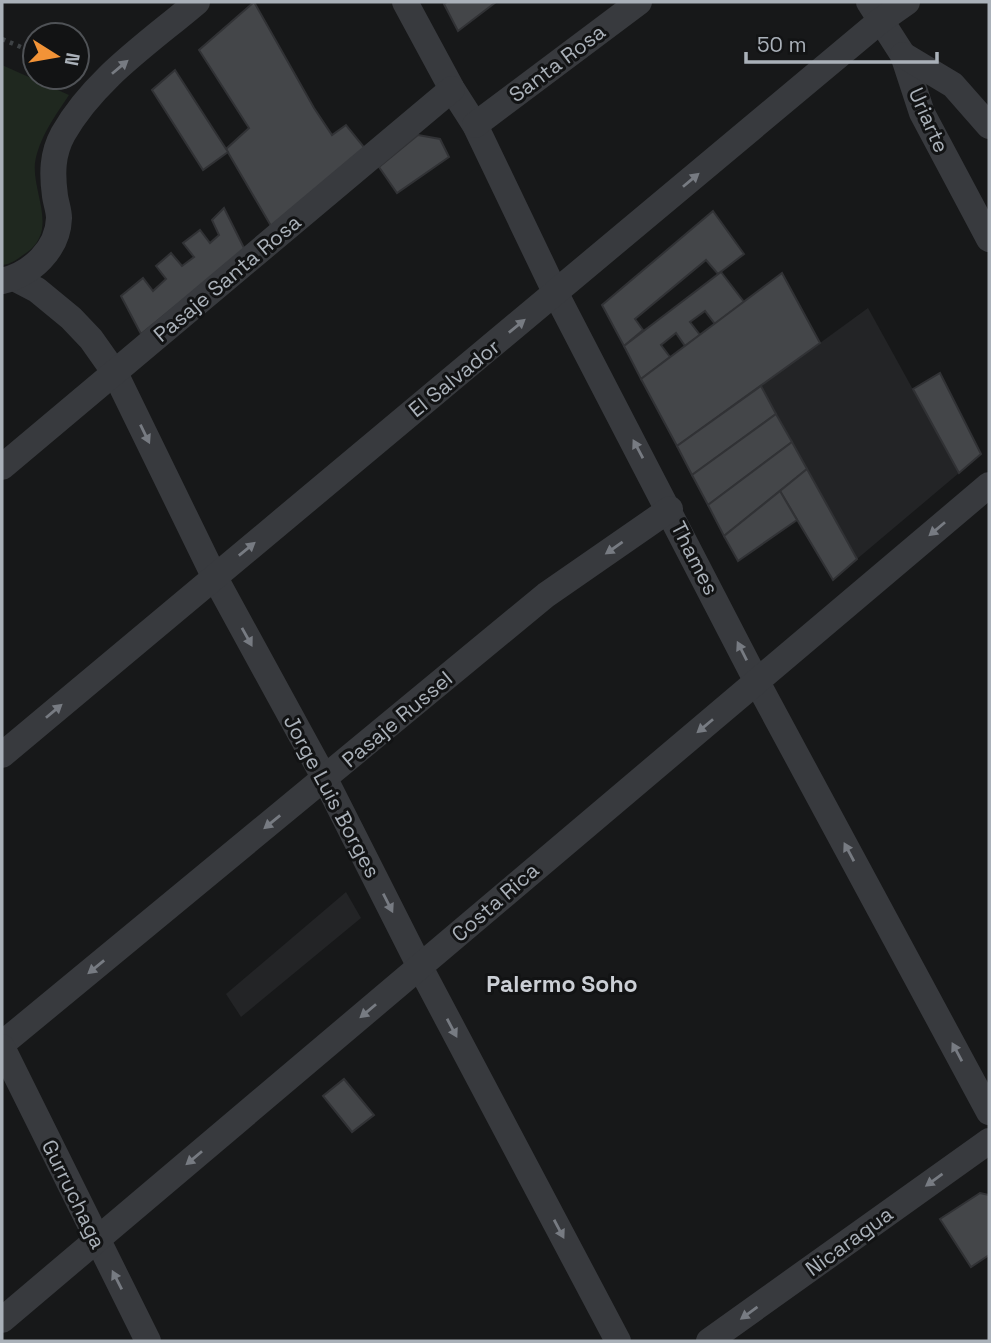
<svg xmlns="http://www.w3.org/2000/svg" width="991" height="1343" viewBox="0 0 991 1343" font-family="'Space Grotesk',sans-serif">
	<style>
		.built { fill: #232426 }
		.green { fill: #1f281f }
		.building { fill: #444649; stroke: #313235; stroke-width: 2 }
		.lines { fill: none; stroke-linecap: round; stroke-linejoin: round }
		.path { stroke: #3e4245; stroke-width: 4.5; stroke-dasharray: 3.5 5; stroke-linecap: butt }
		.street { stroke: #383a3e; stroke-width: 26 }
		.oneway { fill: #777b82 }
		.labels { text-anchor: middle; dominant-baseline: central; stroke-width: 6; stroke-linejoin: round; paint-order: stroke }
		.street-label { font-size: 21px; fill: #aab1b9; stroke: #121314 }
		.neighbourhood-label { font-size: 23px; font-weight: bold; fill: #cbcfd5; stroke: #121314 }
	</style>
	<rect width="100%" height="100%" fill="#171819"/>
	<g class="built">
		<path d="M868 308 959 473 857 559 761 386Z"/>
		<path d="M346 892 361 918 241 1017 226 994Z"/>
	</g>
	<path class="green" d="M2 65 69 95C55 116 39 138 35 163 32 194 59 230 26 253 17 259 12 264 2 265Z"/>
	<g class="building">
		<path d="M254 2 314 108 332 135 346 125 368 152 274 231 226 149 249 128 199 50Z"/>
		<path d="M447 2H496L458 31 444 4Z"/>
		<path d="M175 70 228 152 203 170 152 90Z"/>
		<path d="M418 135 440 139 449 157 397 193 379 167Z"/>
		<path d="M224 208 245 250 141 334 121 296 143 278 153 291 166 279 156 266 171 253 182 266 194 257 183 243 200 230 210 243 219 235 212 220Z"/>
		<path d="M713 211 744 254 718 274 706 260 635 319 643 330 624 346 602 305Z"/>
		<path d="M721 272 744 302 715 324 705 311 690 322 700 335 685 346 676 333 661 345 670 357 641 379 624 346Z"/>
		<path d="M782 273 820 343 677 446 641 379Z"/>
		<path d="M940 373 981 454 959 473 913 389Z"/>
		<path d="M761 386 776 414 692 475 677 446Z"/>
		<path d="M776 414 792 442 708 505 692 475Z"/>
		<path d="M792 442 807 469 724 536 708 505Z"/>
		<path d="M807 469 857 559 833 580 780 491Z"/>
		<path d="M780 491 797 520 738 561 724 536Z"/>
		<path d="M344 1079 374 1115 352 1132 323 1096Z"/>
		<path d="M980 1193 989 1195V1255L971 1267 940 1219Z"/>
	</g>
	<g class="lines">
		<path class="path" d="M2 39 35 53"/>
		<g class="street">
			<path d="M405 2 452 89 475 125 556 294 757 682 989 1112"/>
			<path d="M869 2 903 55 922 113 989 239"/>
			<path d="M903 55 953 85 989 126"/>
			<path d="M475 125 639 2"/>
			<path d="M14 278 37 290 71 318 91 339 115 373 214 576 325 779 420 967 618 1341"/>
			<path d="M2 281C31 274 58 250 59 218 59 211 56 203 55 196 52 174 52 154 63 134 94 79 150 42 197 2"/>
			<path d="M2 467 452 89"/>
			<path d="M2 755 880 21 907 2"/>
			<path d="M2 1044 546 595 670 509"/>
			<path d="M2 1047 148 1341"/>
			<path d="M2 1320 989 485"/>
			<path d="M709 1341 989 1141"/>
		</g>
	</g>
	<defs><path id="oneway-solid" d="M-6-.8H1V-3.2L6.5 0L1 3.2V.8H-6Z" transform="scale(1.75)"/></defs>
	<g class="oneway">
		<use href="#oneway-solid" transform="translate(120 67) rotate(-40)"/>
		<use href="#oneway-solid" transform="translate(691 180) rotate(-40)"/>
		<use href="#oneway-solid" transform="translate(517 326) rotate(-39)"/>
		<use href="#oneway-solid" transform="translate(145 434) rotate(64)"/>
		<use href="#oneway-solid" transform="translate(638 449) rotate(-118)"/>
		<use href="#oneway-solid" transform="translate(937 529) rotate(140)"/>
		<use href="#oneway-solid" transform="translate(614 548) rotate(145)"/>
		<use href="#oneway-solid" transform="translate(247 549) rotate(-39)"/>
		<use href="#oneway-solid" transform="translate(247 637) rotate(61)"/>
		<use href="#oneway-solid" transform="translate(742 651) rotate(-117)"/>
		<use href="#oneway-solid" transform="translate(54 711) rotate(-40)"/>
		<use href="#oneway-solid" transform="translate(705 726) rotate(140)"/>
		<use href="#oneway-solid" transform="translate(272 822) rotate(141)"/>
		<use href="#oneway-solid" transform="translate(849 852) rotate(-118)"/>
		<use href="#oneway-solid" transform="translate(388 903) rotate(63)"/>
		<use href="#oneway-solid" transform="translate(96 967) rotate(141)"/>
		<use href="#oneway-solid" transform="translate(368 1011) rotate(140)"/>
		<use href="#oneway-solid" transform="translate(452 1028) rotate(62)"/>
		<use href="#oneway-solid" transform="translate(957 1052) rotate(-118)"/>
		<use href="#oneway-solid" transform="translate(194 1158) rotate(140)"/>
		<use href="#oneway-solid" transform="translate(934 1180) rotate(144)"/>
		<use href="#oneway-solid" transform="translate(559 1229) rotate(62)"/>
		<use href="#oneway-solid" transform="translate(117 1280) rotate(-117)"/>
		<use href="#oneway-solid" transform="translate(749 1313) rotate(144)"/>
	</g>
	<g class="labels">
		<g class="street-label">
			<text transform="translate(557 63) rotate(-37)">Santa Rosa</text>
			<text transform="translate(929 120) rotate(66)">Uriarte</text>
			<text transform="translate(227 278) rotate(-40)">Pasaje Santa Rosa</text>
			<text transform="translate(454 378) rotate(-39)">El Salvador</text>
			<text transform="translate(695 558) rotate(63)">Thames</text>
			<text transform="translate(397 719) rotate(-40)">Pasaje Russel</text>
			<text transform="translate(332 796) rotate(62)">Jorge Luis Borges</text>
			<text transform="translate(495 902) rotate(-41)">Costa Rica</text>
			<text transform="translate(74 1194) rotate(64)">Gurruchaga</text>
			<text transform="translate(849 1241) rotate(-36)">Nicaragua</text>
		</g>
		<g class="neighbourhood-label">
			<text x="562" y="984">Palermo Soho</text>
		</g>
	</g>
	<rect width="991" height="1343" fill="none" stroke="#aab1b9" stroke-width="7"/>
	<g transform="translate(56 56) rotate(101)"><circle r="33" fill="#121314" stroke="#4f5256" stroke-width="2"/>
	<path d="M0-5L12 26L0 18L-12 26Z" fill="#f29337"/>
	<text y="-10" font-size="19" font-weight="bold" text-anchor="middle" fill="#aab1b9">N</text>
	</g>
	<path d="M746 52v10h191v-10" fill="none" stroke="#aab1b9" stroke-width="3.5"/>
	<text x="757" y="52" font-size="21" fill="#aab1b9" stroke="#121314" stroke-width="5" paint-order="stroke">50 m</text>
</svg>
